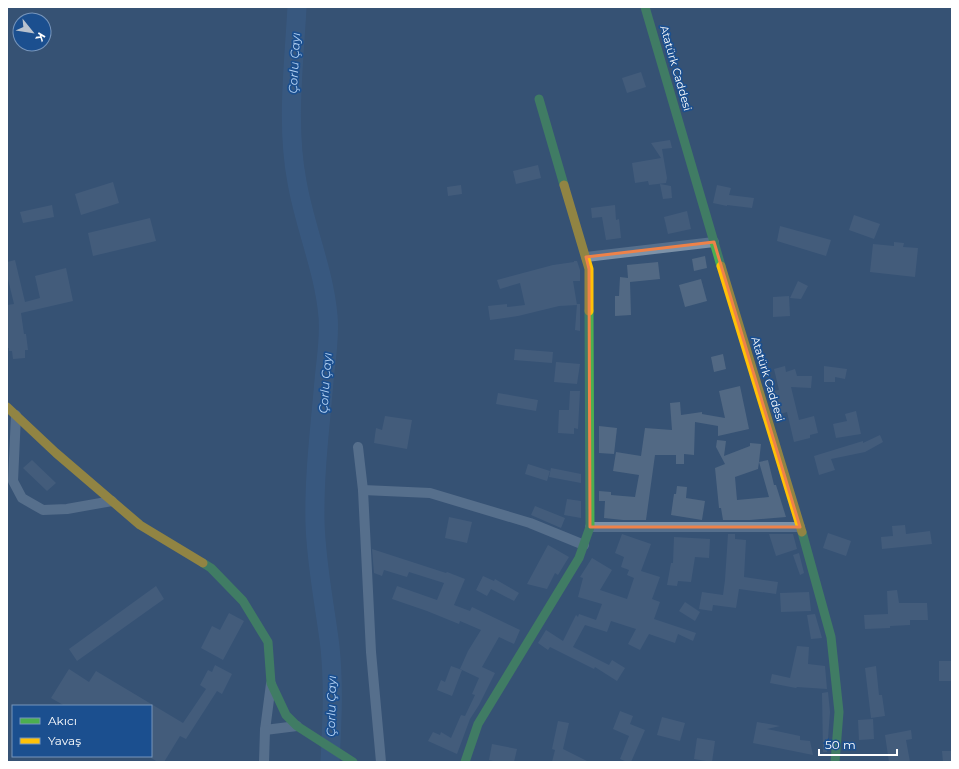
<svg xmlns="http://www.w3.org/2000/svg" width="959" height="769" viewBox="0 0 959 769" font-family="Montserrat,sans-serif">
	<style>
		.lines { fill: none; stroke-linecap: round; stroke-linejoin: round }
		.river { stroke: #3b618d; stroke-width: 19 }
		.building { fill: #526984; fill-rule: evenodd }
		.street { stroke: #7d92a8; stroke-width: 10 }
		.fast { stroke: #4caf50; stroke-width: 9 }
		.slow { stroke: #ffc107; stroke-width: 9 }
		.marked { fill: none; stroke: #ee8249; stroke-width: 3; stroke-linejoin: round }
		.labels { text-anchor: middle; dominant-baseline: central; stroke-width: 3.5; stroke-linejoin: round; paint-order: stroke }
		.street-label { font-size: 11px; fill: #fff; stroke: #1b4f8f }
		.water-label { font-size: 12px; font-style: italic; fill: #b5d3f5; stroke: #1b4f8f }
	</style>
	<rect width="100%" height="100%" fill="#365274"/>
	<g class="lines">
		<path class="river" d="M297 7C294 65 286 124 297 182 305 228 324 270 328 316 330 338 326 359 324 381 320 428 314 475 315 522 316 564 325 606 330 647 334 686 332 724 330 762"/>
	</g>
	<g class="building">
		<path d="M641 72 646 87 627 93 622 78Z"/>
		<path d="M670 140 672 148 662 149 667 178 666 183 649 185 648 181 635 183 632 163 661 158 651 143Z"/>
		<path d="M538 165 541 178 516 184 513 171Z"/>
		<path d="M113 182 119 203 81 215 75 194Z"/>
		<path d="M660 184 671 186 672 198 663 199Z"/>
		<path d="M461 185 462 194 448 196 447 187Z"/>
		<path d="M717 185 731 188 729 195 754 198 752 208 727 205V206L713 203Z"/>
		<path d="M52 205 54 217 23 223 20 212Z"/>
		<path d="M615 205 616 220 619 219 621 238 606 240 602 217 592 218 591 208Z"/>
		<path d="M687 211 691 229 668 234 664 217Z"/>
		<path d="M854 215 880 224 874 239 849 230Z"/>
		<path d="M150 218 156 241 93 256 88 233Z"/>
		<path d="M780 226 831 240 826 256 777 241Z"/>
		<path d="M894 242 904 243 903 247 918 248 915 277 870 272 873 244 894 246Z"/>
		<path d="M705 256 707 268 694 271 692 259Z"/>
		<path d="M15 260 25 302 40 298 35 276 66 268 73 301 21 313 24 334H26L28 350H25V358L13 359 12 351H9V348H7V305L14 304 7 275V262Z"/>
		<path d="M574 261H577L580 270V281H573L577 305 559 306 518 316 490 320 488 306 507 304V307L525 305 520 283 500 289 497 280 553 265 574 262Z"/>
		<path d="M658 262 660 279 630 282 631 315 615 316V296H619L620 277 628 278 627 265Z"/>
		<path d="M701 279 707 301 685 307 679 285Z"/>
		<path d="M798 281 808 286 801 299 790 298Z"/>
		<path d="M789 296 790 316 773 317V297Z"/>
		<path d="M577 304H580V331L575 330Z"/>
		<path d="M515 349 553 352 552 363 514 360Z"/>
		<path d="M723 354 726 369 714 372 711 357Z"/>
		<path d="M556 362 580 364 577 384 554 382Z"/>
		<path d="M785 366 786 372 795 369 797 376H812L811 388 791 387 799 420 814 416 818 433 810 435V438L794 442 787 412 776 415 769 392 779 390 774 369Z"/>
		<path d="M824 366 847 369 845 379 835 377V382H824Z"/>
		<path d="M740 386 749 429 718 436V426L695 422 694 455 684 454V464H676V455H655L646 520H623L604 518 605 501H599V491L611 492V495L635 497 639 475 613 471 616 452 641 456 645 428 672 430 670 403 680 402 681 415 702 412V414L725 418 719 391Z"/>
		<path d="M570 391H580L578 429 574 428V434L558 433 559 410H569Z"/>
		<path d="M498 393 538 400 536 411 496 404Z"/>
		<path d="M856 411 861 434 836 438 833 424 847 421 845 414Z"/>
		<path d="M385 416 412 420 407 449 374 443 376 428 382 430Z"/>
		<path d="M599 426 617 428 614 454 599 453Z"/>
		<path d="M880 435 883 442 865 452 831 459 835 470 819 475 814 456 863 441V443Z"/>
		<path d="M717 440 726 441 724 456 750 446V443L761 444 759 462 768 460 774 485H776L786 517 750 520H723L721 508H719L715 468 725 464 716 447ZM759 462 769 497 737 500 735 477 758 469Z"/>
		<path d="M32 460 56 483 47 491 23 468Z"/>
		<path d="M528 464 550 471 547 481 525 474Z"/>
		<path d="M551 468 581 474V483L549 477Z"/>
		<path d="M677 486 687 487 686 498 705 501 702 520 671 515 674 494H676Z"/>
		<path d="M567 499 581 501V518L564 515Z"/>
		<path d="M535 506 565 518 561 528 531 515Z"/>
		<path d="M449 517 472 522 467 543 445 538Z"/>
		<path d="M905 525 906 534 930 531 932 544 882 549 881 537 893 536 892 526Z"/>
		<path d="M828 533 851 541 846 556 823 548Z"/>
		<path d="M622 534 651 544 641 571 660 577 652 599 660 602 654 619 696 633 693 641 678 634 675 643 649 634 640 650 628 644 636 629 611 621 607 632 585 625 573 647 609 665 612 660 625 668 617 681 595 667 594 669 550 647 548 650 538 643 546 630 563 641 576 615 578 617 579 614 596 620 602 604 578 597 583 578 580 577 592 558 612 570 600 590 627 599 634 578 627 575 629 570 621 567 624 557 615 553Z"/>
		<path d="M728 534H735V539L746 540 744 577 778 582 776 594 739 589 736 608 713 605 712 611 699 609 702 592 723 595 725 580Z"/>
		<path d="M769 534H793L797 549 776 556Z"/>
		<path d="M674 537 710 539 709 558 695 557 691 582 678 581 677 586 667 585 671 563H673Z"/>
		<path d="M548 545 569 557 564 565 558 575 555 573 547 589 527 584Z"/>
		<path d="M372 549 446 573 447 572 465 579 454 605 470 611 472 607 520 630 514 644 499 637 482 667 495 673 479 705 470 719 457 754 428 741 433 732 440 735 441 732 451 738 461 715 465 716 475 695 472 694 479 678 460 669 468 651 481 630 460 621 459 624 427 611 392 599 397 586 437 600 444 583 409 572 407 577 384 570 382 576 374 573Z"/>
		<path d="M799 553 804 573 800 575 793 555Z"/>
		<path d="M483 576 494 581 495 579 519 593 514 601 491 589 487 596 476 590Z"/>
		<path d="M156 586 164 599 77 661 69 649Z"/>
		<path d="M897 590 899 603H927L928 620H910V625L890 626V628L865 629 864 615 888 614 887 591Z"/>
		<path d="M809 592 811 611 781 612 780 593Z"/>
		<path d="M685 602 700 612 695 621 679 611Z"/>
		<path d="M229 613 244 621 223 660 201 648 212 626 220 630Z"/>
		<path d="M815 614 822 638 811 639 807 615Z"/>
		<path d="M797 646 809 647 808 664 825 666 827 689 797 687 796 688 770 683 772 674 790 678Z"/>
		<rect x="939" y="661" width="13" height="20"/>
		<path d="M215 665 232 674 222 694 217 691 186 739 180 736 164 762H158L151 758V706H65L51 698 69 669 89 682 96 671 183 723 206 689 200 685 208 670 212 672Z"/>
		<path d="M451 666 462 670 452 696 437 690 441 680 445 682Z"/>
		<path d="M876 666 879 695H882L885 716 871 718 865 668Z"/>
		<path d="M828 692 830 712 827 752H823L822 693Z"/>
		<path d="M620 711 633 716 630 724 645 730 631 762H627L620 759 629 736 613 729Z"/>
		<path d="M662 717 685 723 680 741 657 735Z"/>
		<path d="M873 719 874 739 859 740 858 720Z"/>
		<path d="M558 721 569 723 563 749 589 762H552L555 750 552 749Z"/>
		<path d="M757 722 780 726 767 729 800 736V740L810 741 813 755 753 743Z"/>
		<path d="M911 730 912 739 906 740 910 762H889L885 735Z"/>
		<path d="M697 738 715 741 712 762 694 759Z"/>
		<path d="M492 744 517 749 514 762H498L489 760Z"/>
		<path d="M942 751H952V762H943Z"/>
	</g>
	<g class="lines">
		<g class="street">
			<path d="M586 257 714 242"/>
			<path d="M16 415 13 481 22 498 43 510 67 509 112 501"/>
			<path d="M358 447 363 490 371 652 381 762"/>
			<path d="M363 490 430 493 530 523 584 545"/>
			<path d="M590 527H800"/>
			<path d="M271 684 265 730 297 726"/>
			<path d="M264 762 265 730"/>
		</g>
		<g class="fast">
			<path d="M645 7 721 266"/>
			<path d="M539 99 564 185"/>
			<path d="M802 532 831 637 839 712 835 762"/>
			<path d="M203 563 211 568 243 601 268 642 271 683 286 715 297 726 353 762"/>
			<path d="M465 762 478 724 579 558 590 527 589 311"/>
		</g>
		<g class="slow">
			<path d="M564 185 589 269V311"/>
			<path d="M721 266 802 532"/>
			<path d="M7 407 56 453 140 525 203 563"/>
		</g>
	</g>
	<path d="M0 0H959V769H0ZM714 242 800 527H590L589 269 586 257Z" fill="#365274" fill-opacity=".55" fill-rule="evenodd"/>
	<path class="marked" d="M714 242 800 527H590L589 269 586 257Z"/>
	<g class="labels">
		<g class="street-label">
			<text transform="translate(676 68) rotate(74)">Atatürk Caddesi</text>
			<text transform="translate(768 379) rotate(73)">Atatürk Caddesi</text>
		</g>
		<g class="water-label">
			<text transform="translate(294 63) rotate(-87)">Çorlu Çayı</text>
			<text transform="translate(325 383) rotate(-86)">Çorlu Çayı</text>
			<text transform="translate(331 706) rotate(-89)">Çorlu Çayı</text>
		</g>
	</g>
	<rect width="959" height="769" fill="none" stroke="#ffffff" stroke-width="16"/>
	<rect x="12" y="705" width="140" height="52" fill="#1b4f8f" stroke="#7695bc"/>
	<rect x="20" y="718" width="20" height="6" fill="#4caf50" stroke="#7695bc"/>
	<text x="48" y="725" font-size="12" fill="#ffffff">Akıcı</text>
	<rect x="20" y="738" width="20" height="6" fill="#ffc107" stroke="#7695bc"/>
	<text x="48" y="745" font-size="12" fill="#ffffff">Yavaş</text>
	<g transform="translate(32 32) rotate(120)"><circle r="19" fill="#1b4f8f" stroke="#7695bc"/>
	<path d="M0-3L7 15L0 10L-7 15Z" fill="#b9c2ce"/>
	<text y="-6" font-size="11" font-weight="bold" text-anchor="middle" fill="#ffffff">K</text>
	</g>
	<path d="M819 749v6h78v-6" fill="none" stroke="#ffffff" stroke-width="2"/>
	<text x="825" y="749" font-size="12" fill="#ffffff" stroke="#1b4f8f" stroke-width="3" paint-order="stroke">50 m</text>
</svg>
